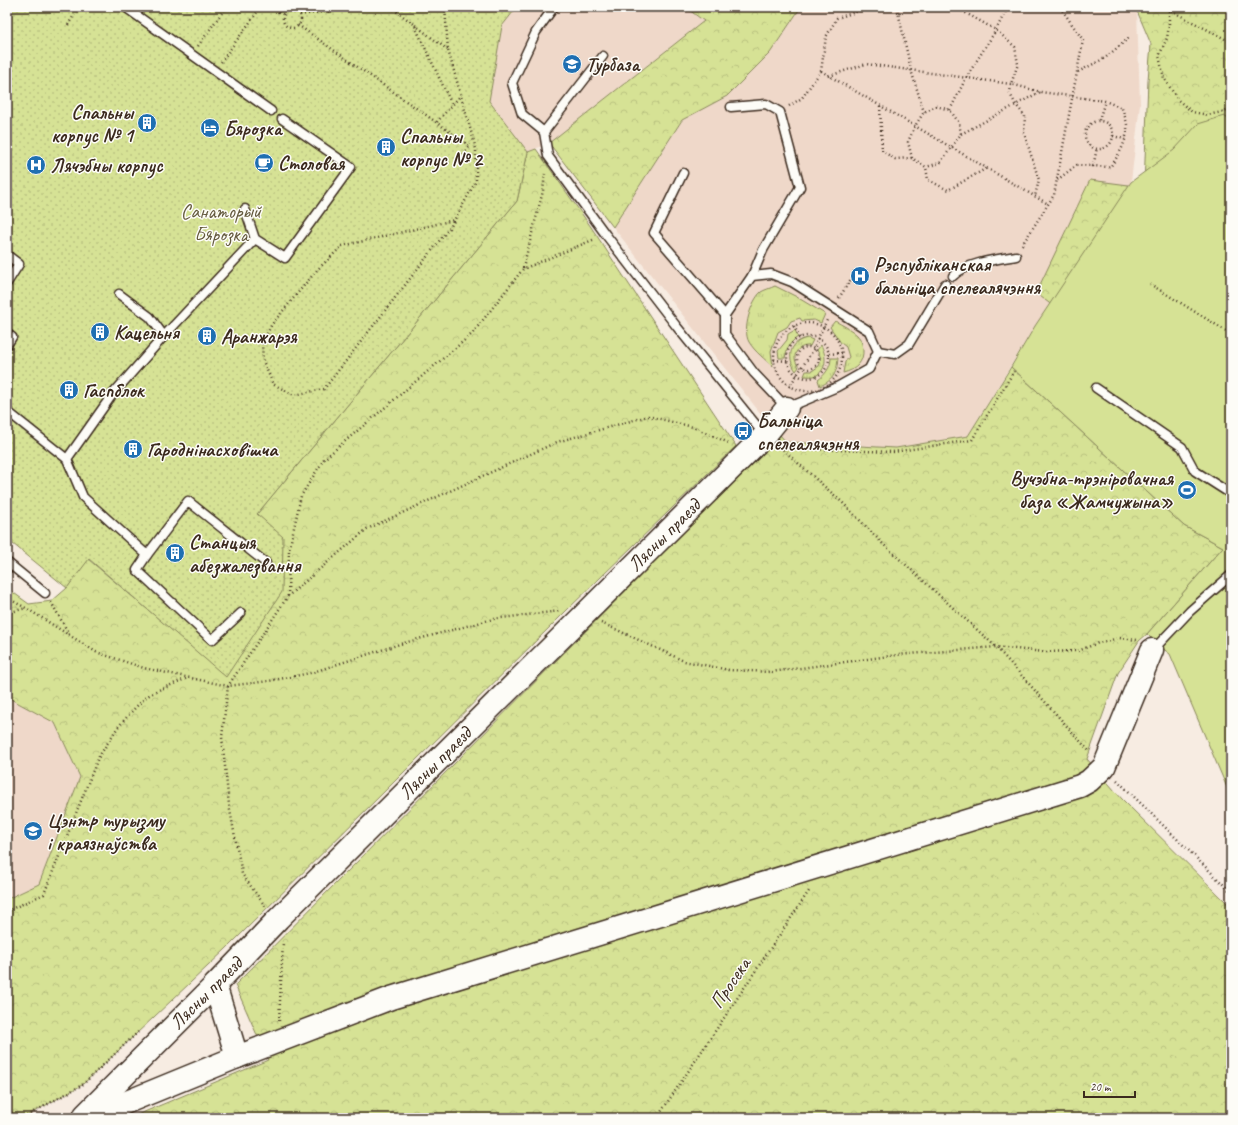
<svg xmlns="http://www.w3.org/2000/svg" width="1238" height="1125" viewBox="0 0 1238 1125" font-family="Caveat,sans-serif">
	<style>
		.built { fill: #efd8c9 }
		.grass { fill: url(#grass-tufts); stroke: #88865a }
		.forest { fill: url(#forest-crowns); stroke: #88865a }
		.park { fill: url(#park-dots); stroke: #88865a }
		.garden { fill: #d6e295; stroke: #88865a }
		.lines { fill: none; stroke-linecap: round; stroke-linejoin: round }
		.lane-casing { stroke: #3b2a1e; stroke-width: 11 }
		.secondary-casing { stroke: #3b2a1e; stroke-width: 25 }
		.path { stroke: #3b2a1e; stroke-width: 2.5; stroke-dasharray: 1 3; stroke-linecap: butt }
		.lane { stroke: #fdfcf7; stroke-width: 8 }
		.secondary { stroke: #fdfcf7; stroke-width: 22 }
		.labels { text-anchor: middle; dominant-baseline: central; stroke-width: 3; stroke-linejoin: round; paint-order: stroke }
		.poi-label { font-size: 20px; font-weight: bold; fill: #3b2a1e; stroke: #fdfcf7; text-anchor: start }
		.park-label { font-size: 20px; fill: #62583c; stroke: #fdfcf7 }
		.street-label { font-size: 20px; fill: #3b2a1e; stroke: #fdfcf7 }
	</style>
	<defs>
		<pattern id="grass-tufts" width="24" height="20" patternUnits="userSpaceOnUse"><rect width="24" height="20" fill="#d6e295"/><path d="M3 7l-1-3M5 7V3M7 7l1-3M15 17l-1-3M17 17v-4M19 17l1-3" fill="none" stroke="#b9c280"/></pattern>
		<pattern id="forest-crowns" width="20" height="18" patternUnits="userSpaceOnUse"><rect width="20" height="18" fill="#d6e295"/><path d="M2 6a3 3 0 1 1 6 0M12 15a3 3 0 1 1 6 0" fill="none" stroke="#b9c280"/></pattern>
		<pattern id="park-dots" width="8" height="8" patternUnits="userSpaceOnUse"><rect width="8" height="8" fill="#d6e295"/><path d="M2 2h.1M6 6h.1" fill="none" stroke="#b9c280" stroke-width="1.8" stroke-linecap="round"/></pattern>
	</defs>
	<rect width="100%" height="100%" fill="#f7ece2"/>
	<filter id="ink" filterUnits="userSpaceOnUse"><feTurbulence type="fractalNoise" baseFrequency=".025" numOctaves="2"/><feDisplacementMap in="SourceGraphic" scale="8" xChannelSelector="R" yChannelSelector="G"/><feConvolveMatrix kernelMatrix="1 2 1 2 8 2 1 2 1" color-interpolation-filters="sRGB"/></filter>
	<g filter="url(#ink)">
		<g class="built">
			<path d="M517 7H685L704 21 549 143 528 152 489 101 502 26Z"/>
			<path d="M801 7H1132L1137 11 1140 104 1131 182 1035 326 968 436 896 448 786 442 765 419 613 227 682 120 727 96 770 53Z"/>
			<path d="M7 697 55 723 80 777 39 884 7 899Z"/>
		</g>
		<g class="grass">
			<path d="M775 286 795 296 825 314 821 323 814 320 802 321 800 318 791 321 787 327 778 332 771 351 773 367C765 359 755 352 749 342 742 330 751 301 761 292 764 290 771 288 775 286Z"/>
			<path d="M835 321C842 325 851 329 857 335 861 339 862 343 863 349 864 362 856 370 843 373L845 362 849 357 846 347 841 343 830 327Z"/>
			<path d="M795 330 798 337C790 342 787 348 785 358H779L778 351 787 340 788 334Z"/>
			<path d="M808 338 813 340 810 346C797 345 790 356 799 367L796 371C786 357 790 341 808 338Z"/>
			<path d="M821 345C826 354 828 368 817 375 813 377 808 376 804 376L806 371H812L819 366 821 358 817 350Z"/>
			<path d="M831 358H838C837 372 834 380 820 386L818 380C825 375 831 367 831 358Z"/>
		</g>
		<g class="forest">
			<path d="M685 7H801L770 53 727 96 682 120 613 227 549 143 704 21Z"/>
			<path d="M1132 7H1231V307L1062 313 1036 293 1090 180 1144 187 1148 80 1151 44 1137 11Z"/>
			<path d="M536 149 591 227 736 446 566 611 226 949 82 1085 23 1118H7V899L39 884 80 777 55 723 7 697V588L29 604 52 601 67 588 88 559 226 676 257 514 517 201 528 152Z"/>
			<path d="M1011 367 1184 526 1223 547 1147 634 1139 641 1118 673 1087 759 1122 799 1231 907V1118H130L268 1060 235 985 780 435 786 442 896 448 968 436Z"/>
		</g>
		<path class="park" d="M7 7H517L502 26 489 101 528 152 517 201 257 514 283 537 282 592 226 677 89 559 67 588 7 539Z"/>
		<path class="garden" d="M1224 116 1231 121V797L1170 654 1157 644 1147 634 1223 547 1184 526 1011 367 1035 326 1131 182 1174 150 1198 124Z"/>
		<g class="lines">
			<defs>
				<g id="lane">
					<path d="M125 7 271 111"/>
					<path d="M603 56 544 132 548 156 606 235 677 327 757 426 766 433"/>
					<path d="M731 107 766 104 780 112 800 187 763 250 752 276"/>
					<path d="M544 132 522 114 512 83 536 32 554 7"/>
					<path d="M683 173 654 233 725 315"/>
					<path d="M245 209 255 239 285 258 351 167 282 119"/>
					<path d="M7 255 19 264 7 283"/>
					<path d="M771 274 792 282 869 331 878 351 869 369 837 387 787 408 754 373 725 334V315L752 276Z"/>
					<path d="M953 276C965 263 998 259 1016 256"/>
					<path d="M119 294 150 317 164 336"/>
					<path d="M7 333 12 337 7 345"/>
					<path d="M878 351 895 354 909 344 945 284"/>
					<path d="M1096 388 1182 447 1195 471 1231 494"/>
					<path d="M7 411 67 459 83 497 147 555 188 501 266 563"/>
					<path d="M67 459 112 395 164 336 255 239"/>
					<path d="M147 555 137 570 212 640 241 613"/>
					<path d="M7 562 45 593"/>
					<path d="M1153 650 1190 611 1231 575"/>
				</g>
				<g id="secondary">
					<path d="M215 985 237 1057"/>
					<path d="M85 1115 215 985 278 919 766 434 787 408"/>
					<path d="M88 1118 237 1057 391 998 1080 786 1089 781 1104 767 1152 650"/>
				</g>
			</defs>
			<use href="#lane" class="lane-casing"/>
			<use href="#secondary" class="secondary-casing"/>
			<g class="path">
				<path d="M272 7 284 15"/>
				<path d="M390 7 414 24 452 105"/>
				<path d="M445 7 448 50 476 149V181L451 226 324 389 294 395 273 384 263 361 262 343 272 324 317 270 342 246 454 220"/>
				<path d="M897 7 911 70 924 112"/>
				<path d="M955 7 996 30 1015 47 1018 64 1011 84 1010 94 1016 105 1025 116 1024 133 1039 180 1035 196"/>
				<path d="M1164 7 1231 42"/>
				<circle cx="292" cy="19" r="9"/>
				<path d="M1169 11V26L1167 38 1159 56 1164 78 1178 100 1192 112 1208 115 1231 110"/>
				<path d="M300 15 363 7"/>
				<path d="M68 25 79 7"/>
				<path d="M298 25 470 146 455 164"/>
				<path d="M415 25 448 50"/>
				<path d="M198 46 226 7"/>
				<path d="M221 62 261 7"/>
				<path d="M821 71 1048 204"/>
				<path d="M1078 72 1105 58 1130 37"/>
				<path d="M829 76 866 64 1011 84 1041 92 1105 101 1122 108C1123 113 1127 120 1127 126 1128 140 1118 157 1110 167L1077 165 1057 180"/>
				<path d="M789 106 802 98 821 71 826 37 837 18 871 7"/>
				<path d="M880 106 882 151 895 159 912 158 926 167 928 180 948 190 987 168"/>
				<path d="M950 110 966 78 996 30 1008 7"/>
				<path d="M1099 120 1105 101"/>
				<circle cx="1099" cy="135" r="14"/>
				<path d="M437 122 461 95"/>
				<path d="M961 134 1040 92"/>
				<path d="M1113 136 1125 139"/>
				<path d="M912 158 908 142 915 126 924 112 936 106 950 110 959 123 961 134 940 163 926 167"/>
				<path d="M1093 167 1097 148"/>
				<path d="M1022 245 1054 195 1083 40 1060 7"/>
				<path d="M523 268 543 191 545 174"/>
				<path d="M1150 284 1231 334"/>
				<path d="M839 298 851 279"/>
				<circle cx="808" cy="357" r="34"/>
				<path d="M794 326 800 338"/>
				<circle cx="808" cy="357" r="21"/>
				<circle cx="808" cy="358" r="11"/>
				<path d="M829 354 842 353"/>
				<path d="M774 360 787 361"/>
				<path d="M789 387 814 349 818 338 828 318"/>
				<path d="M780 447 842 502 883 544 996 647 1090 752"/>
				<path d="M781 448 893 452 972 440 1014 371"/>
				<path d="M7 546 12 550"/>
				<path d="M288 596 289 550 301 496 324 459 472 334 523 269 595 239"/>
				<path d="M7 598 26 608 96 652 144 668 228 686 288 596 367 529 557 442 648 416 693 427 729 443"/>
				<path d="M51 602 69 634"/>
				<path d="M7 613 26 608"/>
				<path d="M601 623 613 628 684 661 729 670 771 672 897 655 996 647 1045 652 1078 651 1098 643 1119 638 1137 640"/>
				<path d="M1117 780 1231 892"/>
				<path d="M265 906 242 874 229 805 222 737 228 686 269 681 310 673 400 644 493 619 560 611"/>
				<path d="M7 911 44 894 98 758 118 727 134 709 146 697 156 691 188 678"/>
				<path d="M279 1021 283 942"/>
				<path d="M23 1118 82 1085 138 1032"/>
				<path d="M657 1118 809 891"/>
			</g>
			<use href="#lane" class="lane"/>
			<use href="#secondary" class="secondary"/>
		</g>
	</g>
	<defs>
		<symbol id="school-disc" viewBox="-11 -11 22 22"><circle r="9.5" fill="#1f6fb2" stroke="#fdfcf7"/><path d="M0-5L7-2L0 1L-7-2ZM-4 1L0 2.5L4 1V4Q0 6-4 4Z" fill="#fff"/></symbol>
		<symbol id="building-disc" viewBox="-11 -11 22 22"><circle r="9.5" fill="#1f6fb2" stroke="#fdfcf7"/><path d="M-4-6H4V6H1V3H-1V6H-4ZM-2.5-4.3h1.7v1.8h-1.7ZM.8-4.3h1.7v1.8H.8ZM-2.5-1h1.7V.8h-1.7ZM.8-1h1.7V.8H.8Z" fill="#fff"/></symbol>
		<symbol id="hotel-disc" viewBox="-11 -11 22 22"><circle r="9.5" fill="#1f6fb2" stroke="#fdfcf7"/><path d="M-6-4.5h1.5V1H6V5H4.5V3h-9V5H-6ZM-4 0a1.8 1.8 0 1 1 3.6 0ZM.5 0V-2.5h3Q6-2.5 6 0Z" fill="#fff"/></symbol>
		<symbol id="cafe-disc" viewBox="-11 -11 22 22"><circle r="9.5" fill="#1f6fb2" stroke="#fdfcf7"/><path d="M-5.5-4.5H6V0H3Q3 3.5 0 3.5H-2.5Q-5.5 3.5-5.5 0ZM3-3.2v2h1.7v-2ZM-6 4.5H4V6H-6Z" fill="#fff"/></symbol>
		<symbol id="hospital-disc" viewBox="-11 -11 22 22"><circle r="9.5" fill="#1f6fb2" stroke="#fdfcf7"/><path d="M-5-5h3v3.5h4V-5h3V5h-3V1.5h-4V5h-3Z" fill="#fff"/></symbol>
		<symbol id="bus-disc" viewBox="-11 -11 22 22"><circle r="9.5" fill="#1f6fb2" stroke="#fdfcf7"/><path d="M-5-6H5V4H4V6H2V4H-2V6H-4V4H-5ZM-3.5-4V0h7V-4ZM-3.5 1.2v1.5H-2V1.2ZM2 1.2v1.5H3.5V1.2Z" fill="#fff"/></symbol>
		<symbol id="stadium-disc" viewBox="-11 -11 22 22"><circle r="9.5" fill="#1f6fb2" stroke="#fdfcf7"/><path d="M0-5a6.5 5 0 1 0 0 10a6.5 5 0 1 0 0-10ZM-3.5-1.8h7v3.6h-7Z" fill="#fff"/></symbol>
	</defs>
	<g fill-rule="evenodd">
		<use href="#school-disc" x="561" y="53" width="22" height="22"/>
		<use href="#building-disc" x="136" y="112" width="22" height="22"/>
		<use href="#hotel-disc" x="199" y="117" width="22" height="22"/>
		<use href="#building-disc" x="375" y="136" width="22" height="22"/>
		<use href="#cafe-disc" x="253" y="152" width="22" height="22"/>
		<use href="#hospital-disc" x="25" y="154" width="22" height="22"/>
		<use href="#hospital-disc" x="849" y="265" width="22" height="22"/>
		<use href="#building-disc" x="89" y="321" width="22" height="22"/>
		<use href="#building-disc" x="196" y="325" width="22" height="22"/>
		<use href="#building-disc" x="58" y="379" width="22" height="22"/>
		<use href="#bus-disc" x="732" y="420" width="22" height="22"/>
		<use href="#building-disc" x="122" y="438" width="22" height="22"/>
		<use href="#stadium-disc" x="1176" y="479" width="22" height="22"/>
		<use href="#building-disc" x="164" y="542" width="22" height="22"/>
		<use href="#school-disc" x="22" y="820" width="22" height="22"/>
	</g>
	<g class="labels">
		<g class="poi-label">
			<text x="586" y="64">Турбаза</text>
			<text x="133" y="112" text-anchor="end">Спальны<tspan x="133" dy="23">корпус № 1</tspan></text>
			<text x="224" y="128">Бярозка</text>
			<text x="400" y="136">Спальны<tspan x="400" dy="23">корпус № 2</tspan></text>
			<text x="278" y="163">Столовая</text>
			<text x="50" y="165">Лячэбны корпус</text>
			<text x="874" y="264">Рэспубліканская<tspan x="874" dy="23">бальніца спелеалячэння</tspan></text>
			<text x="114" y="332">Кацельня</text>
			<text x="221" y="336">Аранжарэя</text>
			<text x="83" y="390">Гаспблок</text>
			<text x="757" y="420">Бальніца<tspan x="757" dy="23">спелеалячэння</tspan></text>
			<text x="147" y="449">Гароднінасховішча</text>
			<text x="1173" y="478" text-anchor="end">Вучэбна-трэніровачная<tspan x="1173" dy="23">база «Жамчужына»</tspan></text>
			<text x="189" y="542">Станцыя<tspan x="189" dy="23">абезжалезвання</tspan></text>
			<text x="47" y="820">Цэнтр турызму<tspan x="47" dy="23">і краязнаўства</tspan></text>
		</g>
		<g class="park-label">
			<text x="221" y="211">Санаторый<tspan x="221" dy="23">Бярозка</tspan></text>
		</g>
		<g class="street-label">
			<text transform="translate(664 535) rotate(-45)">Лясны праезд</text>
			<text transform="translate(435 763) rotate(-45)">Лясны праезд</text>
			<text transform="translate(730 983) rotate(-56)">Просека</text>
			<text transform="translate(206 993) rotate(-45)">Лясны праезд</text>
		</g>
	</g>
	<rect width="1238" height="1125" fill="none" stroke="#fdfcf7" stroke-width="24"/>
	<rect x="12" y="12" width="1214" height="1101" fill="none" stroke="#3b2a1e" stroke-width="1.5" filter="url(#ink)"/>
	<path d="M1084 1091v6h51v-6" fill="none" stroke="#3b2a1e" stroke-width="2"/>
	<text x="1090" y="1091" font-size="12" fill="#3b2a1e" stroke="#fdfcf7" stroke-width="3" paint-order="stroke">20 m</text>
</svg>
